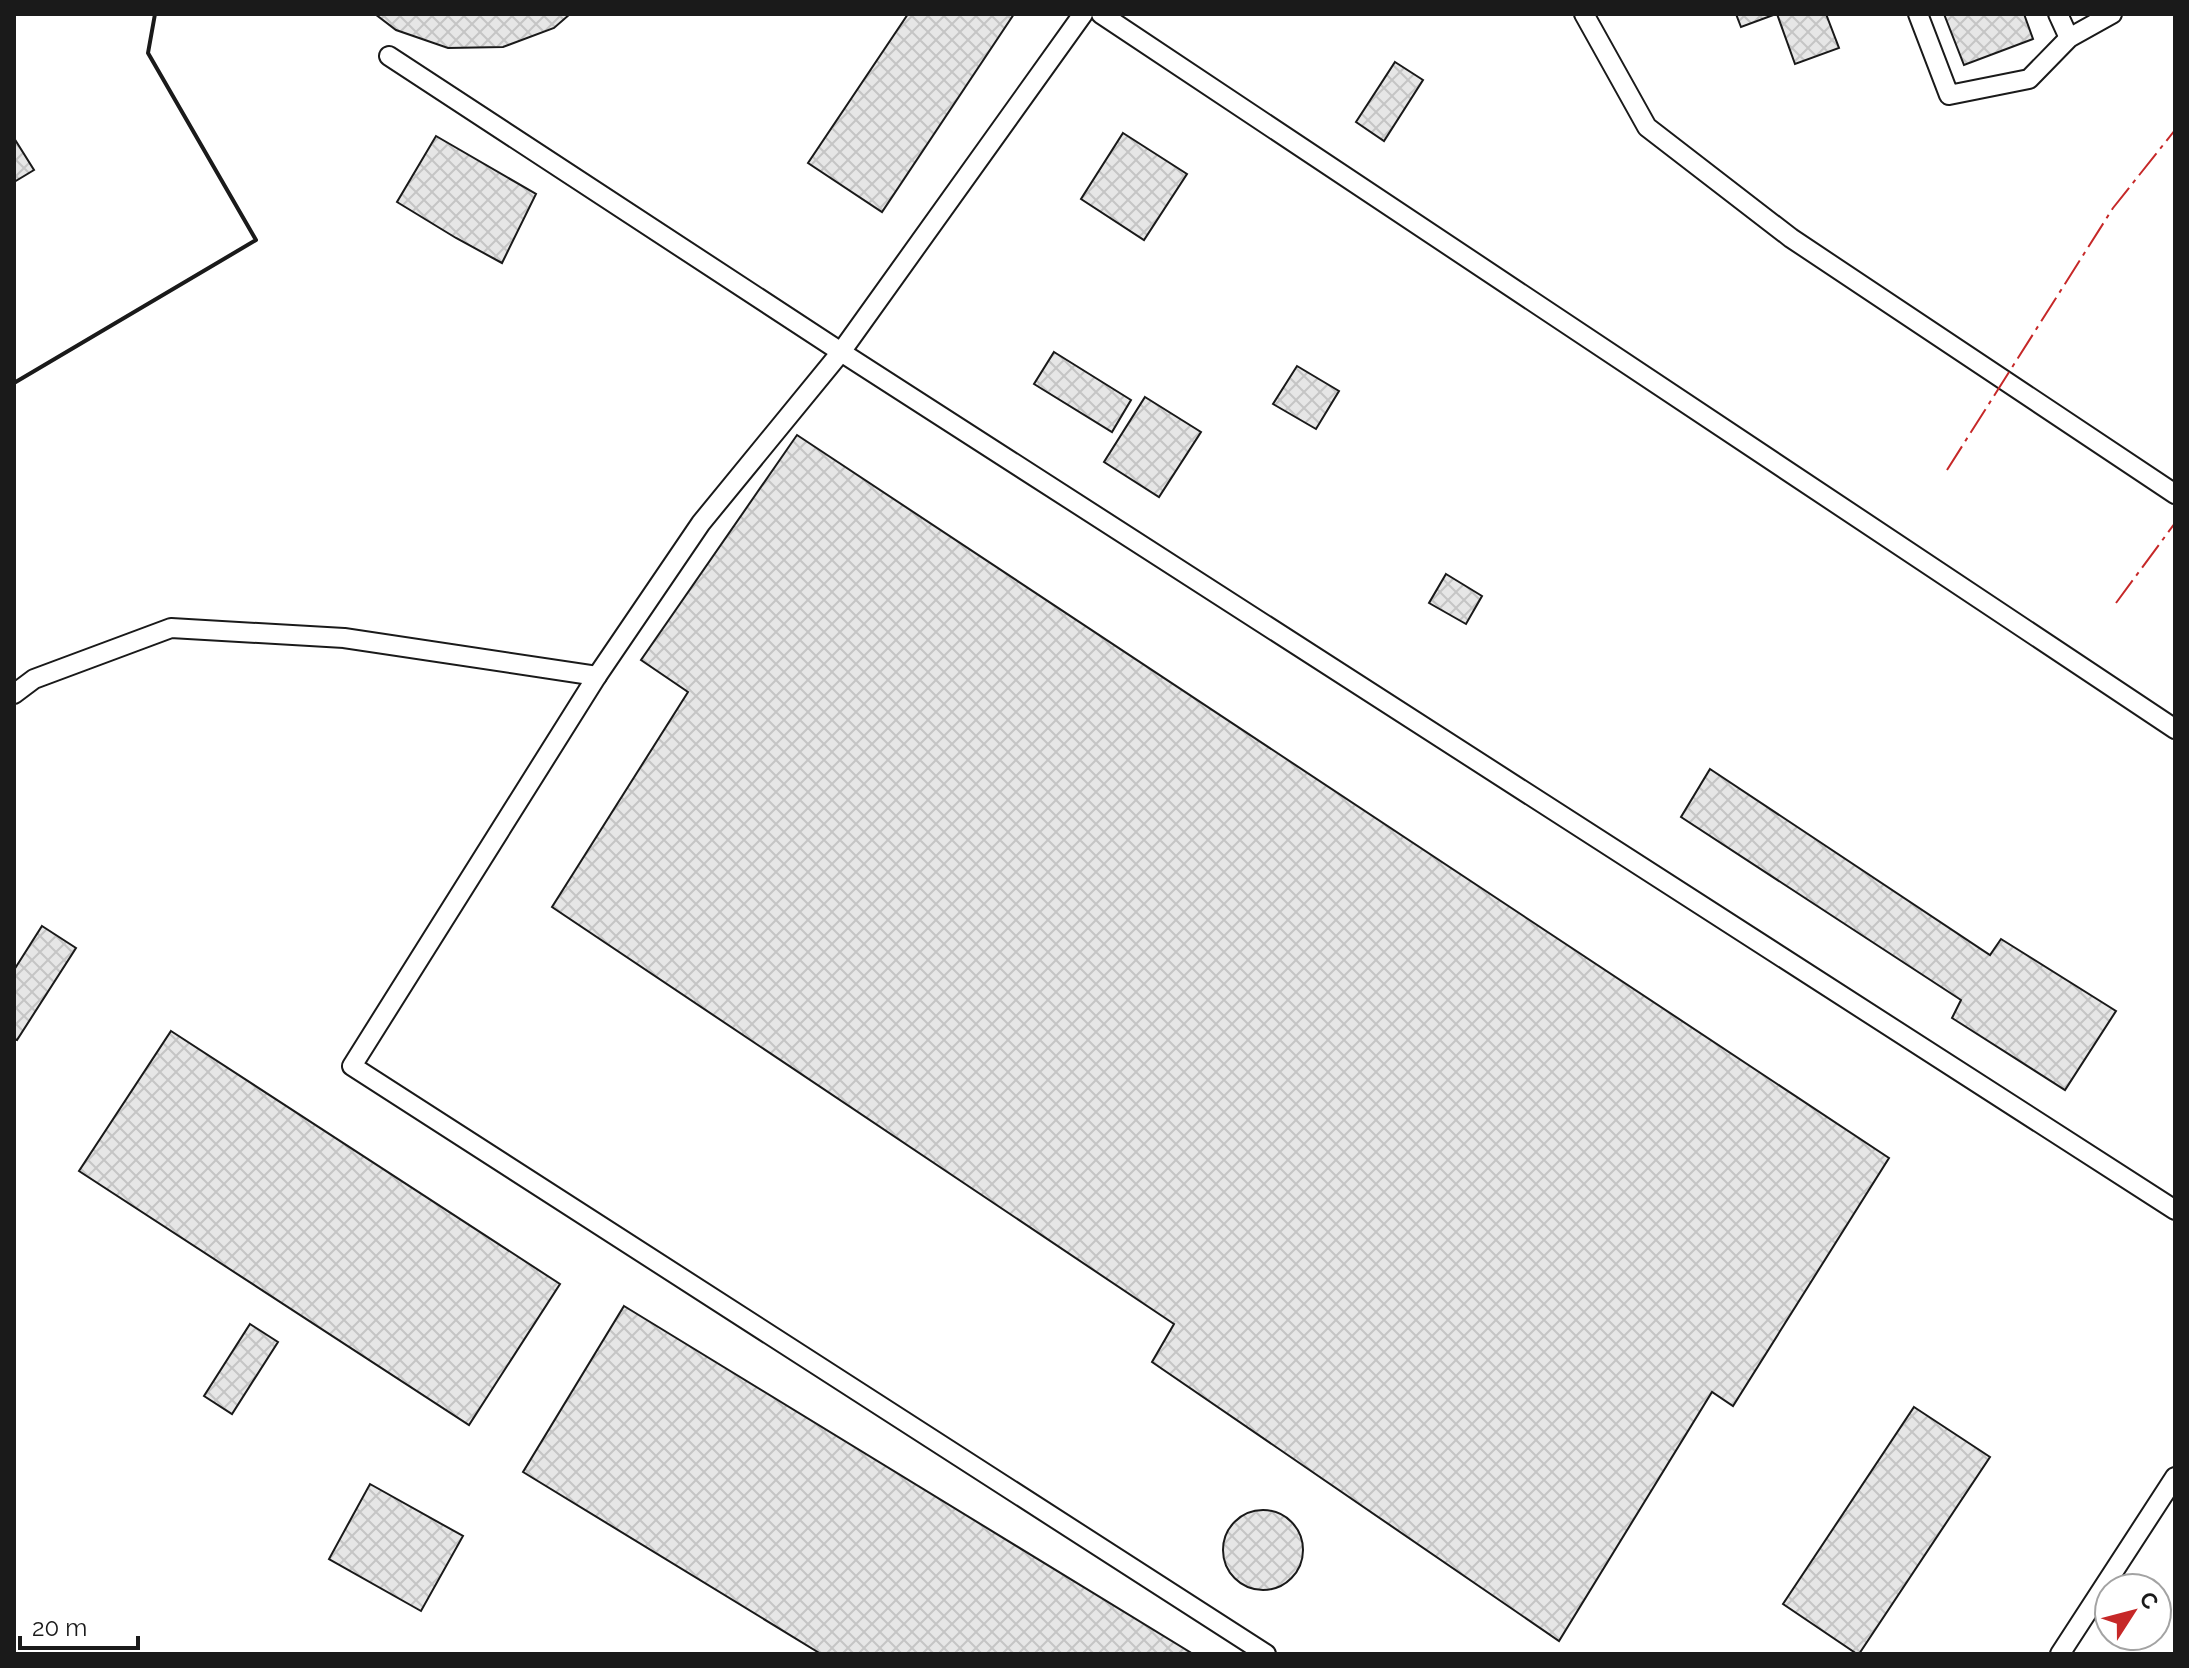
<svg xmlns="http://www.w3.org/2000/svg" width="2189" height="1668" viewBox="0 0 2189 1668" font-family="Raleway,sans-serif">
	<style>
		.building { fill: url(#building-cross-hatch); stroke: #1a1a1a; stroke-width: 2 }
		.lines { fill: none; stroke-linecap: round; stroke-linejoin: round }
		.lane-casing { stroke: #1a1a1a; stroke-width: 22 }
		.lane { stroke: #fff; stroke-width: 18 }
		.wall { stroke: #1a1a1a; stroke-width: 4 }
		.power { stroke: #c62828; stroke-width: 2; stroke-dasharray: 28 6 4 6; stroke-linecap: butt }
	</style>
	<defs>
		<pattern id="building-cross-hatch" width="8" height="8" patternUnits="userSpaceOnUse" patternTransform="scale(2)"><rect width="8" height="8" fill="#e6e6e6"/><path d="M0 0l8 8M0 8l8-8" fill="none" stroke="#c5c5c5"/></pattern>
	</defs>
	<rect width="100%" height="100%" fill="#fff"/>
	<g class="building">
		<path d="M375 14H570L554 28 503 47 448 48 396 30Z"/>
		<path d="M908 14H1014L882 212 808 163Z"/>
		<path d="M1736 14H1776L1741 27Z"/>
		<path d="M1777 14H1826L1839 48 1795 64Z"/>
		<path d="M1944 14H2024L2033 39 1964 65Z"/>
		<path d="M1395 62 1423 80 1384 141 1356 122Z"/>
		<path d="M1123 133 1187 174 1144 240 1081 199Z"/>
		<path d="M436 136 536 194 502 263 456 238 397 202Z"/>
		<path d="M14 138 34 170 14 182Z"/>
		<path d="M1054 352 1131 400 1112 432 1034 384Z"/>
		<path d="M1297 366 1339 391 1316 429 1273 404Z"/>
		<path d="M1145 397 1201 432 1159 497 1104 462Z"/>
		<path d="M797 435 1889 1158 1733 1406 1712 1392 1559 1641 1152 1362 1174 1324 552 907 688 692 641 660Z"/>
		<path d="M1446 574 1482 596 1466 624 1429 603Z"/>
		<path d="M1710 769 1990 955 2001 939 2116 1011 2065 1090 1952 1018 1961 1000 1681 817Z"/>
		<path d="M42 926 76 948 17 1040 14 1039V970Z"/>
		<path d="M171 1031 560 1284 469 1425 79 1171Z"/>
		<path d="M624 1306 1193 1654H821L523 1472Z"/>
		<path d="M250 1324 278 1342 232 1414 204 1396Z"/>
		<path d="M1914 1407 1990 1457 1859 1654H1857L1783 1604Z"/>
		<path d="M370 1484 463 1536 421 1611 329 1559Z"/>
		<circle cx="1263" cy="1550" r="40"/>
	</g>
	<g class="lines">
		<defs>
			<g id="lane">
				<path d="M1083 14 841 352 701 523 597 676 352 1066 1266 1654"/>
				<path d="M1101 14 2175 729"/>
				<path d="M1584 14 1647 127 1791 238 2175 494"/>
				<path d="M1918 14 1949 95 2029 79 2069 38 2112 14"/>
				<path d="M2058 14 2069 38"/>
				<path d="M389 56 841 352 2175 1210"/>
				<path d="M14 694 34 679 171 628 344 638 597 676"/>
				<path d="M2060 1654 2175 1477"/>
			</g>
		</defs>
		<use href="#lane" class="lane-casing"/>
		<use href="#lane" class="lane"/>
		<path class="wall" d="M14 383 256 240 148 53 155 14"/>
		<g class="power">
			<path d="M1947 470 2113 208 2175 130"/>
			<path d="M2116 603 2175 523"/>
		</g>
	</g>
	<rect width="2189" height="1668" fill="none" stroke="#1a1a1a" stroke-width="32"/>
	<g transform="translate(2133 1612) rotate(54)"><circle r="38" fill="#ffffff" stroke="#a3a3a3" stroke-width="2"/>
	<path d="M0-6L14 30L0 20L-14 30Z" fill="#c62828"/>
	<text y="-12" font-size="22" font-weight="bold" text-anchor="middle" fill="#1a1a1a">С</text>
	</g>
	<path d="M20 1636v12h118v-12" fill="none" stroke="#1a1a1a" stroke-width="4"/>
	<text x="32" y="1636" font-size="24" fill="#1a1a1a" stroke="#ffffff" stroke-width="6" paint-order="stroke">20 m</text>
</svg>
